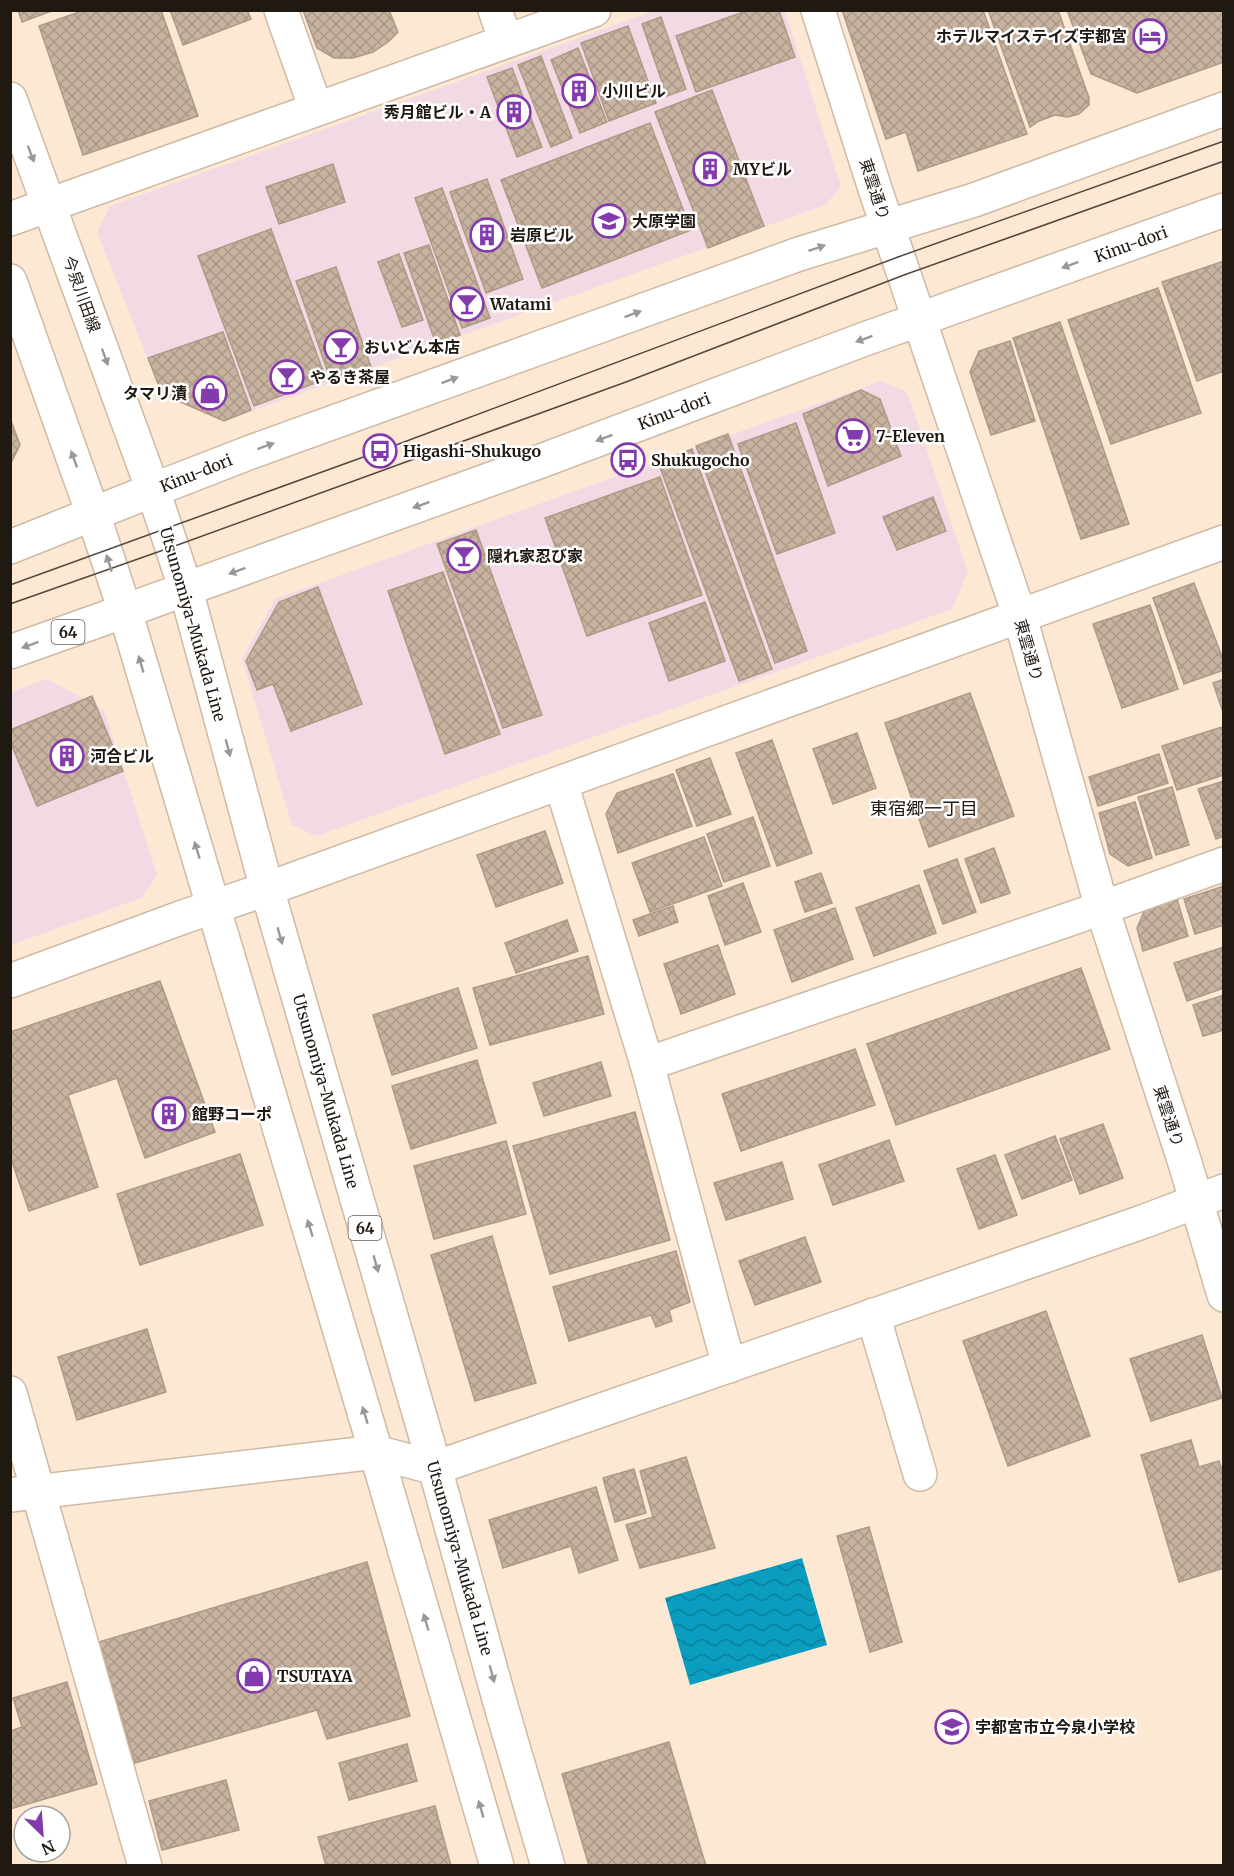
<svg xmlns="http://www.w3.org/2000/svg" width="1234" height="1876" viewBox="0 0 1234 1876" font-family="Merriweather,'Noto Sans JP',serif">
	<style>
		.commercial { fill: #f2dae5 }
		.water { fill: url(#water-waves) }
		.building { fill: url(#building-cross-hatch); stroke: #ae9a87; stroke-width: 1.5 }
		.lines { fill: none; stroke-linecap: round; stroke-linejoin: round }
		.minor-casing { stroke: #cebaa5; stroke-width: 36 }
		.tertiary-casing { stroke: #cebaa5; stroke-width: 36 }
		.primary-casing { stroke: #cebaa5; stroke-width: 36 }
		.minor { stroke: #fff; stroke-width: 33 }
		.tertiary { stroke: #fff; stroke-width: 33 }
		.primary { stroke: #fff; stroke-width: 33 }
		.tram { stroke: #52483d; stroke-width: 1.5 }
		.oneway { fill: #9b9894 }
		.labels { text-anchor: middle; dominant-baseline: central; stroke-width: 5; stroke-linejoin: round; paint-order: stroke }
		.shield { fill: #fff; stroke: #635e58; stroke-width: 1.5 }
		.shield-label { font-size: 15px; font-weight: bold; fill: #201911 }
		.poi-label { font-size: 16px; font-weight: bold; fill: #201911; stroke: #fff; text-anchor: start }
		.street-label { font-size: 16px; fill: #201911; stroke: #fff }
		.neighbourhood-label { font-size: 18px; fill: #201911; stroke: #fff }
	</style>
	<defs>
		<pattern id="water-waves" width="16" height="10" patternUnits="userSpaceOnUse" patternTransform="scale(1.5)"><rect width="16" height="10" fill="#0a9dc0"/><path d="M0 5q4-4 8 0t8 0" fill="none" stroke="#0a7f9b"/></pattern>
		<pattern id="building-cross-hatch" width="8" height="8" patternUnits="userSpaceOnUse" patternTransform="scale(1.5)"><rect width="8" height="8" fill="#c7b39f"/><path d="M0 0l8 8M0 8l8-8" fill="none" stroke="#ab9988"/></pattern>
	</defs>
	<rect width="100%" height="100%" fill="#fde8d3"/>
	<g class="commercial">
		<path d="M654 11H785L841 187 825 205 224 421 162 394 97 232 110 206Z"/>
		<path d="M881 381 907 392 968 572 952 609 316 836 292 825 242 659 275 599Z"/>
		<path d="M47 679 104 710 157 875 141 898 11 945V692Z"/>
	</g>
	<path class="water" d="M802 1558 827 1645 690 1685 665 1598Z"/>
	<g class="building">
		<path d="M18 10H54L22 22Z"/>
		<path d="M85 10H161L198 116 83 155 39 26Z"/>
		<path d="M170 10H247L251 19 183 45Z"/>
		<path d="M303 10H389L398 32 388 42 373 52 353 58H334L317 48Z"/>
		<path d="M749 10H779L795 57 696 92 676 36Z"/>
		<path d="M842 10H983L1027 134 918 171 906 132 886 139Z"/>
		<path d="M988 10H1058L1089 98V105L1079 114 1067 117 1055 115 1039 121 1030 127Z"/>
		<path d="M1067 10H1224V62L1137 93 1091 74Z"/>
		<path d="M661 17 686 89 667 96 642 24Z"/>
		<path d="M628 26 656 103 609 121 581 43Z"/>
		<path d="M578 48 607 122 580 133 551 60Z"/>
		<path d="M541 56 572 138 551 147 518 65Z"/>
		<path d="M512 68 542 147 517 157 487 77Z"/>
		<path d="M712 90 764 226 708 248 655 112Z"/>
		<path d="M650 123 691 230 542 288 501 180Z"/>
		<path d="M333 164 345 202 279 224 266 187Z"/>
		<path d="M487 179 523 279 486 293 450 192Z"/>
		<path d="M442 188 490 318 462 328 415 198Z"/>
		<path d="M271 229 326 379 254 406 198 256Z"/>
		<path d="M429 245 460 335 436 344 404 253Z"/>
		<path d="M399 254 423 320 402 327 378 262Z"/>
		<path d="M1224 261V371L1197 381 1162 282Z"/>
		<path d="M336 267 371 367 331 381 296 281Z"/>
		<path d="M1158 288 1201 413 1111 444 1068 320Z"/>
		<path d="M1060 322 1129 524 1081 539 1013 338Z"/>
		<path d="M223 332 251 410 224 421 162 394 148 358Z"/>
		<path d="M1010 341 1035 421 991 435 970 372 979 351Z"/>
		<path d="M861 390 880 399 901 456 828 486 803 414Z"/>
		<path d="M10 418 20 445 10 465Z"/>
		<path d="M796 423 835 533 777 554 738 444Z"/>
		<path d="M728 434 807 651 775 663 696 446Z"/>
		<path d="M692 449 772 669 739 681 658 462Z"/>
		<path d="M660 477 702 595 587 636 545 518Z"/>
		<path d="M933 497 946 531 897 550 883 517Z"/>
		<path d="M476 530 542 715 503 728 437 544Z"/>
		<path d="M443 572 500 734 445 754 388 591Z"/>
		<path d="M1194 583 1224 662V670L1184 684 1153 598Z"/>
		<path d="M318 587 362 704 291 731 273 684 257 690 246 661 279 602Z"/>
		<path d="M705 602 725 661 669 681 649 623Z"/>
		<path d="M1150 605 1178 689 1122 708 1093 624Z"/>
		<path d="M1224 679V715L1213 683Z"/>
		<path d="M970 693 1014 816 929 847 885 723Z"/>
		<path d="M92 696 123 771 37 806 10 741V730Z"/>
		<path d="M1222 727 1224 732V775L1177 790 1162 746Z"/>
		<path d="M857 733 876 788 833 804 813 749Z"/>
		<path d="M772 740 812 853 777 866 736 753Z"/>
		<path d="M1159 754 1168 783 1098 806 1089 777Z"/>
		<path d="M710 758 731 814 697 826 676 770Z"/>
		<path d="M673 774 692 826 618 853 606 814 617 793Z"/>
		<path d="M1224 781V836L1216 839 1198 789Z"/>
		<path d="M1172 787 1189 845 1156 855 1138 797Z"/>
		<path d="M1135 802 1152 858 1128 866 1110 854 1099 813Z"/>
		<path d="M753 817 770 866 724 882 707 834Z"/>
		<path d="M545 831 563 883 496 907 477 855Z"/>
		<path d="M704 837 722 886 650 912 632 863Z"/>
		<path d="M994 848 1010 893 981 903 965 859Z"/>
		<path d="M957 859 976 912 943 924 924 871Z"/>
		<path d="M821 873 832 903 805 912 795 882Z"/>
		<path d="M743 883 761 932 725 945 708 896Z"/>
		<path d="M919 885 936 933 874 956 856 908Z"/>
		<path d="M1224 886V925L1195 934 1184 899Z"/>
		<path d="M1177 899 1188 936 1143 951 1137 928 1145 909Z"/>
		<path d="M673 906 678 922 639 936 633 920Z"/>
		<path d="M835 908 853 959 792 982 774 930Z"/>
		<path d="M567 920 578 951 516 973 505 943Z"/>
		<path d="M718 945 735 994 681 1014 664 964Z"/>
		<path d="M1224 947V988L1187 1001 1174 963Z"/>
		<path d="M588 956 604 1014 490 1045 473 988Z"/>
		<path d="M1081 968 1110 1049 896 1125 867 1044Z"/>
		<path d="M160 981 215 1132 145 1158 117 1078 68 1095 98 1187 29 1211 10 1156V1032Z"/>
		<path d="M458 988 477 1048 392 1075 373 1015Z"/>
		<path d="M1224 995V1030L1203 1036 1193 1005Z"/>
		<path d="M855 1049 875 1105 741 1151 722 1094Z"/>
		<path d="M477 1060 496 1123 411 1149 392 1086Z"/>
		<path d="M601 1062 611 1096 544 1116 533 1083Z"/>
		<path d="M635 1112 670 1240 550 1274 513 1146Z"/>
		<path d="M1103 1124 1123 1178 1080 1194 1060 1139Z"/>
		<path d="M1055 1136 1072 1180 1022 1199 1005 1155Z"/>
		<path d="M889 1140 904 1181 833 1205 819 1165Z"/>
		<path d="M506 1141 526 1214 434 1239 414 1166Z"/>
		<path d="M240 1154 263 1225 140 1265 117 1194Z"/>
		<path d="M995 1155 1017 1215 979 1229 957 1169Z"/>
		<path d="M782 1162 793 1199 726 1220 714 1183Z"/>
		<path d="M492 1236 536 1383 475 1401 431 1255Z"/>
		<path d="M805 1237 821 1282 755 1305 739 1261Z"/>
		<path d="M676 1251 690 1302 669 1310 672 1321 656 1327 651 1315 569 1341 553 1287Z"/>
		<path d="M1046 1311 1090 1436 1008 1466 963 1341Z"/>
		<path d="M147 1329 166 1392 77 1420 58 1357Z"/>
		<path d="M1202 1335 1222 1398 1151 1421 1130 1359Z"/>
		<path d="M1191 1440 1199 1467 1219 1461 1224 1476V1568L1179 1582 1141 1455Z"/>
		<path d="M686 1457 715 1548 640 1568 626 1525 653 1517 640 1471Z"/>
		<path d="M634 1469 646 1513 615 1522 603 1478Z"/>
		<path d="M596 1487 618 1560 579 1573 571 1546 503 1568 489 1520Z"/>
		<path d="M869 1527 902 1642 870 1652 837 1536Z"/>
		<path d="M367 1562 410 1716 327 1739 317 1710 135 1763 99 1642Z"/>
		<path d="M67 1682 97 1784 10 1809V1731L22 1727 13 1698Z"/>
		<path d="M669 1742 706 1866H589L562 1774Z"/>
		<path d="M407 1744 417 1781 349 1800 339 1763Z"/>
		<path d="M226 1780 239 1830 162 1850 149 1801Z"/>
		<path d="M435 1806 451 1866H326L318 1837Z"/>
	</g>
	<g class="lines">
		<defs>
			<g id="minor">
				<path d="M281 10 316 109"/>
				<path d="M495 10 506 41"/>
				<path d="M10 219 594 10"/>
				<path d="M561 783 647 1064 729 1366"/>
				<path d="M10 981 183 917 267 889 1224 542"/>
				<path d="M647 1064 1102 908 1224 864"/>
				<path d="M10 1393 145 1866"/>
			</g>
			<g id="tertiary">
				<path d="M818 10 876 192 1020 617 1102 908 1185 1163 1224 1295"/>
				<path d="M10 99 153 490 251 452 799 254 974 200 1224 109"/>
				<path d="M10 281 93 514 125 611 541 461 862 340 1224 210"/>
				<path d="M873 1315 920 1474"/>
				<path d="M10 1495 376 1452 435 1468 1145 1221 1224 1191"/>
			</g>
			<g id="primary">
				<path d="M10 547 153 490 186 590 267 889 435 1468 501 1706 548 1866"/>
				<path d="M10 652 125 611 376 1452 497 1866"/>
			</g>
		</defs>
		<use href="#minor" class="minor-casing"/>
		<use href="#tertiary" class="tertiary-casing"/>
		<use href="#primary" class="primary-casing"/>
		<use href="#minor" class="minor"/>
		<use href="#tertiary" class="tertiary"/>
		<use href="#primary" class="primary"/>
		<g class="tram">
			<path d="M10 585 380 451 898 257 1224 141"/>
			<path d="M10 604 172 547 626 382 904 275 1224 161"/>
		</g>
	</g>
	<defs><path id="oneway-solid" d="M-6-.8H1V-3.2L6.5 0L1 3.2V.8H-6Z" transform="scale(1.5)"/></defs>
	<g class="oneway">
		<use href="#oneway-solid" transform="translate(31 154) rotate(69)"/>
		<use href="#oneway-solid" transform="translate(817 248) rotate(-19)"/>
		<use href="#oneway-solid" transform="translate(1070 265) rotate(160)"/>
		<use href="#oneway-solid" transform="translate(633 314) rotate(-20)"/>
		<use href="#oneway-solid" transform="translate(864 339) rotate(160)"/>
		<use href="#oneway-solid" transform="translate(105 357) rotate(70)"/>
		<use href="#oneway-solid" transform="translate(450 380) rotate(-20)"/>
		<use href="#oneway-solid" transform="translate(604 438) rotate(159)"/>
		<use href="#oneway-solid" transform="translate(266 446) rotate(-20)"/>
		<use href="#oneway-solid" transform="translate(74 459) rotate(-110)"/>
		<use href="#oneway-solid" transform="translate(421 505) rotate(160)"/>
		<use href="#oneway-solid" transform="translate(109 563) rotate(-107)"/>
		<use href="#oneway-solid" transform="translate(237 571) rotate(160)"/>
		<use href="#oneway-solid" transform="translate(30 645) rotate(160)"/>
		<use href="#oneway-solid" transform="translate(141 664) rotate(-106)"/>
		<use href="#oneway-solid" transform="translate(228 748) rotate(75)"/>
		<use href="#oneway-solid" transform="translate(197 850) rotate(-107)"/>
		<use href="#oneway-solid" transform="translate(280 936) rotate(74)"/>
		<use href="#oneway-solid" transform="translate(310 1228) rotate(-107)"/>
		<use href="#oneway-solid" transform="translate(376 1264) rotate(74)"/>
		<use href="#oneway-solid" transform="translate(365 1415) rotate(-107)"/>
		<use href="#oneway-solid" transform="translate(426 1622) rotate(-106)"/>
		<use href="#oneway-solid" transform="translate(492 1674) rotate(75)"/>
		<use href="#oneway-solid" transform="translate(481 1809) rotate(-106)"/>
	</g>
	<defs>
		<symbol id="hotel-ring" viewBox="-11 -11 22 22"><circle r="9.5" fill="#fff" stroke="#823aac" stroke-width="1.5"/><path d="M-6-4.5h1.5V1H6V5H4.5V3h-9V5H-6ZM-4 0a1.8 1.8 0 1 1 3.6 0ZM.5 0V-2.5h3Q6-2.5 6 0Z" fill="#823aac"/></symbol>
		<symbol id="building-ring" viewBox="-11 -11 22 22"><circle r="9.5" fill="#fff" stroke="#823aac" stroke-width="1.5"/><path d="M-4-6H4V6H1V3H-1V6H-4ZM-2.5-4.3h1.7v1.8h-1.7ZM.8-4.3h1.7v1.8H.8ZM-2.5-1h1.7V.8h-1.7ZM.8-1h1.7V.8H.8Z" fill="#823aac"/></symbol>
		<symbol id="university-ring" viewBox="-11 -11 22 22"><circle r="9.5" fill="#fff" stroke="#823aac" stroke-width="1.5"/><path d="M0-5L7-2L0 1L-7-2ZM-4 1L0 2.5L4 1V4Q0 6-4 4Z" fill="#823aac"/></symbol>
		<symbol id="bar-ring" viewBox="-11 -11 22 22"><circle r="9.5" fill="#fff" stroke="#823aac" stroke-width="1.5"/><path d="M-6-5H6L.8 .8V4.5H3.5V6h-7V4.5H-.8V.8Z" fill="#823aac"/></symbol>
		<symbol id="shop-ring" viewBox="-11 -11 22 22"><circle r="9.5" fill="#fff" stroke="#823aac" stroke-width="1.5"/><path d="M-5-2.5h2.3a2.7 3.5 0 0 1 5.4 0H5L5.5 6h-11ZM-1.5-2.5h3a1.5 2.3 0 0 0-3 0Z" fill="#823aac"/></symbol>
		<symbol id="supermarket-ring" viewBox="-11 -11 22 22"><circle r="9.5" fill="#fff" stroke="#823aac" stroke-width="1.5"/><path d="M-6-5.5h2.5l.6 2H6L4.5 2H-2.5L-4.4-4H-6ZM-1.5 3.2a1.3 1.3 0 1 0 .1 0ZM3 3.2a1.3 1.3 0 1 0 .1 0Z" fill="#823aac"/></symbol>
		<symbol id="bus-ring" viewBox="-11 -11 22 22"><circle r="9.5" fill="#fff" stroke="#823aac" stroke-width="1.5"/><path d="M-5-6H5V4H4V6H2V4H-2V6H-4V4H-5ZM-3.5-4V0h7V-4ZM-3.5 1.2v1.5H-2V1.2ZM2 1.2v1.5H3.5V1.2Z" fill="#823aac"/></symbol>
		<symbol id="school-ring" viewBox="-11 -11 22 22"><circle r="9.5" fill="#fff" stroke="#823aac" stroke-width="1.5"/><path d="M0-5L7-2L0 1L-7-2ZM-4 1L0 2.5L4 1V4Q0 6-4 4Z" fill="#823aac"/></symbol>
	</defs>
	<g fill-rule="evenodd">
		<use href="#hotel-ring" x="1131" y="17" width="38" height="38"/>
		<use href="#building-ring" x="560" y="72" width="38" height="38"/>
		<use href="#building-ring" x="495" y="93" width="38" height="38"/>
		<use href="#building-ring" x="691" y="150" width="38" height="38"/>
		<use href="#university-ring" x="590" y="202" width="38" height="38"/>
		<use href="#building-ring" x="468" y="216" width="38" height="38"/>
		<use href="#bar-ring" x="448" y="285" width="38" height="38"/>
		<use href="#bar-ring" x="322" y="328" width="38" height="38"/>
		<use href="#bar-ring" x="268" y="358" width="38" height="38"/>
		<use href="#shop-ring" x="191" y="374" width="38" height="38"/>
		<use href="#supermarket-ring" x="834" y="417" width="38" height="38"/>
		<use href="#bus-ring" x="361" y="432" width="38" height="38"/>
		<use href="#bus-ring" x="609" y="441" width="38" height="38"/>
		<use href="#bar-ring" x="445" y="537" width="38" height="38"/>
		<use href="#building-ring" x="48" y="737" width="38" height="38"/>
		<use href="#building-ring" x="150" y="1095" width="38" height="38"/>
		<use href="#shop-ring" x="235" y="1657" width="38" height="38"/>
		<use href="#school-ring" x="933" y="1708" width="38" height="38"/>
	</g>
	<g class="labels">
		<g class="shield">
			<rect x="51.5" y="620" width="33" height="24" rx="4.5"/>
			<rect x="348.5" y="1216" width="33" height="24" rx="4.5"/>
		</g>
		<g class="shield-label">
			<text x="68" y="632">64</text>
			<text x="365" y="1228">64</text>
		</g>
		<g class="poi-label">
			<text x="1127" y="36" text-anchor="end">ホテルマイステイズ宇都宮</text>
			<text x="602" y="91">小川ビル</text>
			<text x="491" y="112" text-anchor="end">秀月館ビル・A</text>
			<text x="733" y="169">MYビル</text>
			<text x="632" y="221">大原学園</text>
			<text x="510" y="235">岩原ビル</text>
			<text x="490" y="304">Watami</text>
			<text x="364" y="347">おいどん本店</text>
			<text x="310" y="377">やるき茶屋</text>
			<text x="187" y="393" text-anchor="end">タマリ漬</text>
			<text x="876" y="436">7-Eleven</text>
			<text x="403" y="451">Higashi-Shukugo</text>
			<text x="651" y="460">Shukugocho</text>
			<text x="487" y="556">隠れ家忍び家</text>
			<text x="90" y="756">河合ビル</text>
			<text x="192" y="1114">館野コーポ</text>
			<text x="277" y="1676">TSUTAYA</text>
			<text x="975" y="1727">宇都宮市立今泉小学校</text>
		</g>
		<g class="street-label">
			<text transform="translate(875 189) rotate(72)">東雲通り</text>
			<text transform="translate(1131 244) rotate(-20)">Kinu-dori</text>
			<text transform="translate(82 294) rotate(70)">今泉川田線</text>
			<text transform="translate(674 411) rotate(-21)">Kinu-dori</text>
			<text transform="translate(196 473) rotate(-22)">Kinu-dori</text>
			<text transform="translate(193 624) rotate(74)">Utsunomiya-Mukada Line</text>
			<text transform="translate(1029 650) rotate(74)">東雲通り</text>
			<text transform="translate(326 1091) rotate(74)">Utsunomiya-Mukada Line</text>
			<text transform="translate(1169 1116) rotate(72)">東雲通り</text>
			<text transform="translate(460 1558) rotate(74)">Utsunomiya-Mukada Line</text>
		</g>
		<g class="neighbourhood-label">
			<text x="924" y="808">東宿郷一丁目</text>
		</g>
	</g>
	<rect width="1234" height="1876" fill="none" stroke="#201911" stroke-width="24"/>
	<g transform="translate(42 1834) rotate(155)"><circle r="28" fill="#ffffff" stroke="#a6a3a0" stroke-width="1.5"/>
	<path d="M0-4.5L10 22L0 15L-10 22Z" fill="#823aac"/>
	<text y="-9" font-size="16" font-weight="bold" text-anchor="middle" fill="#201911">N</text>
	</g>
</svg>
